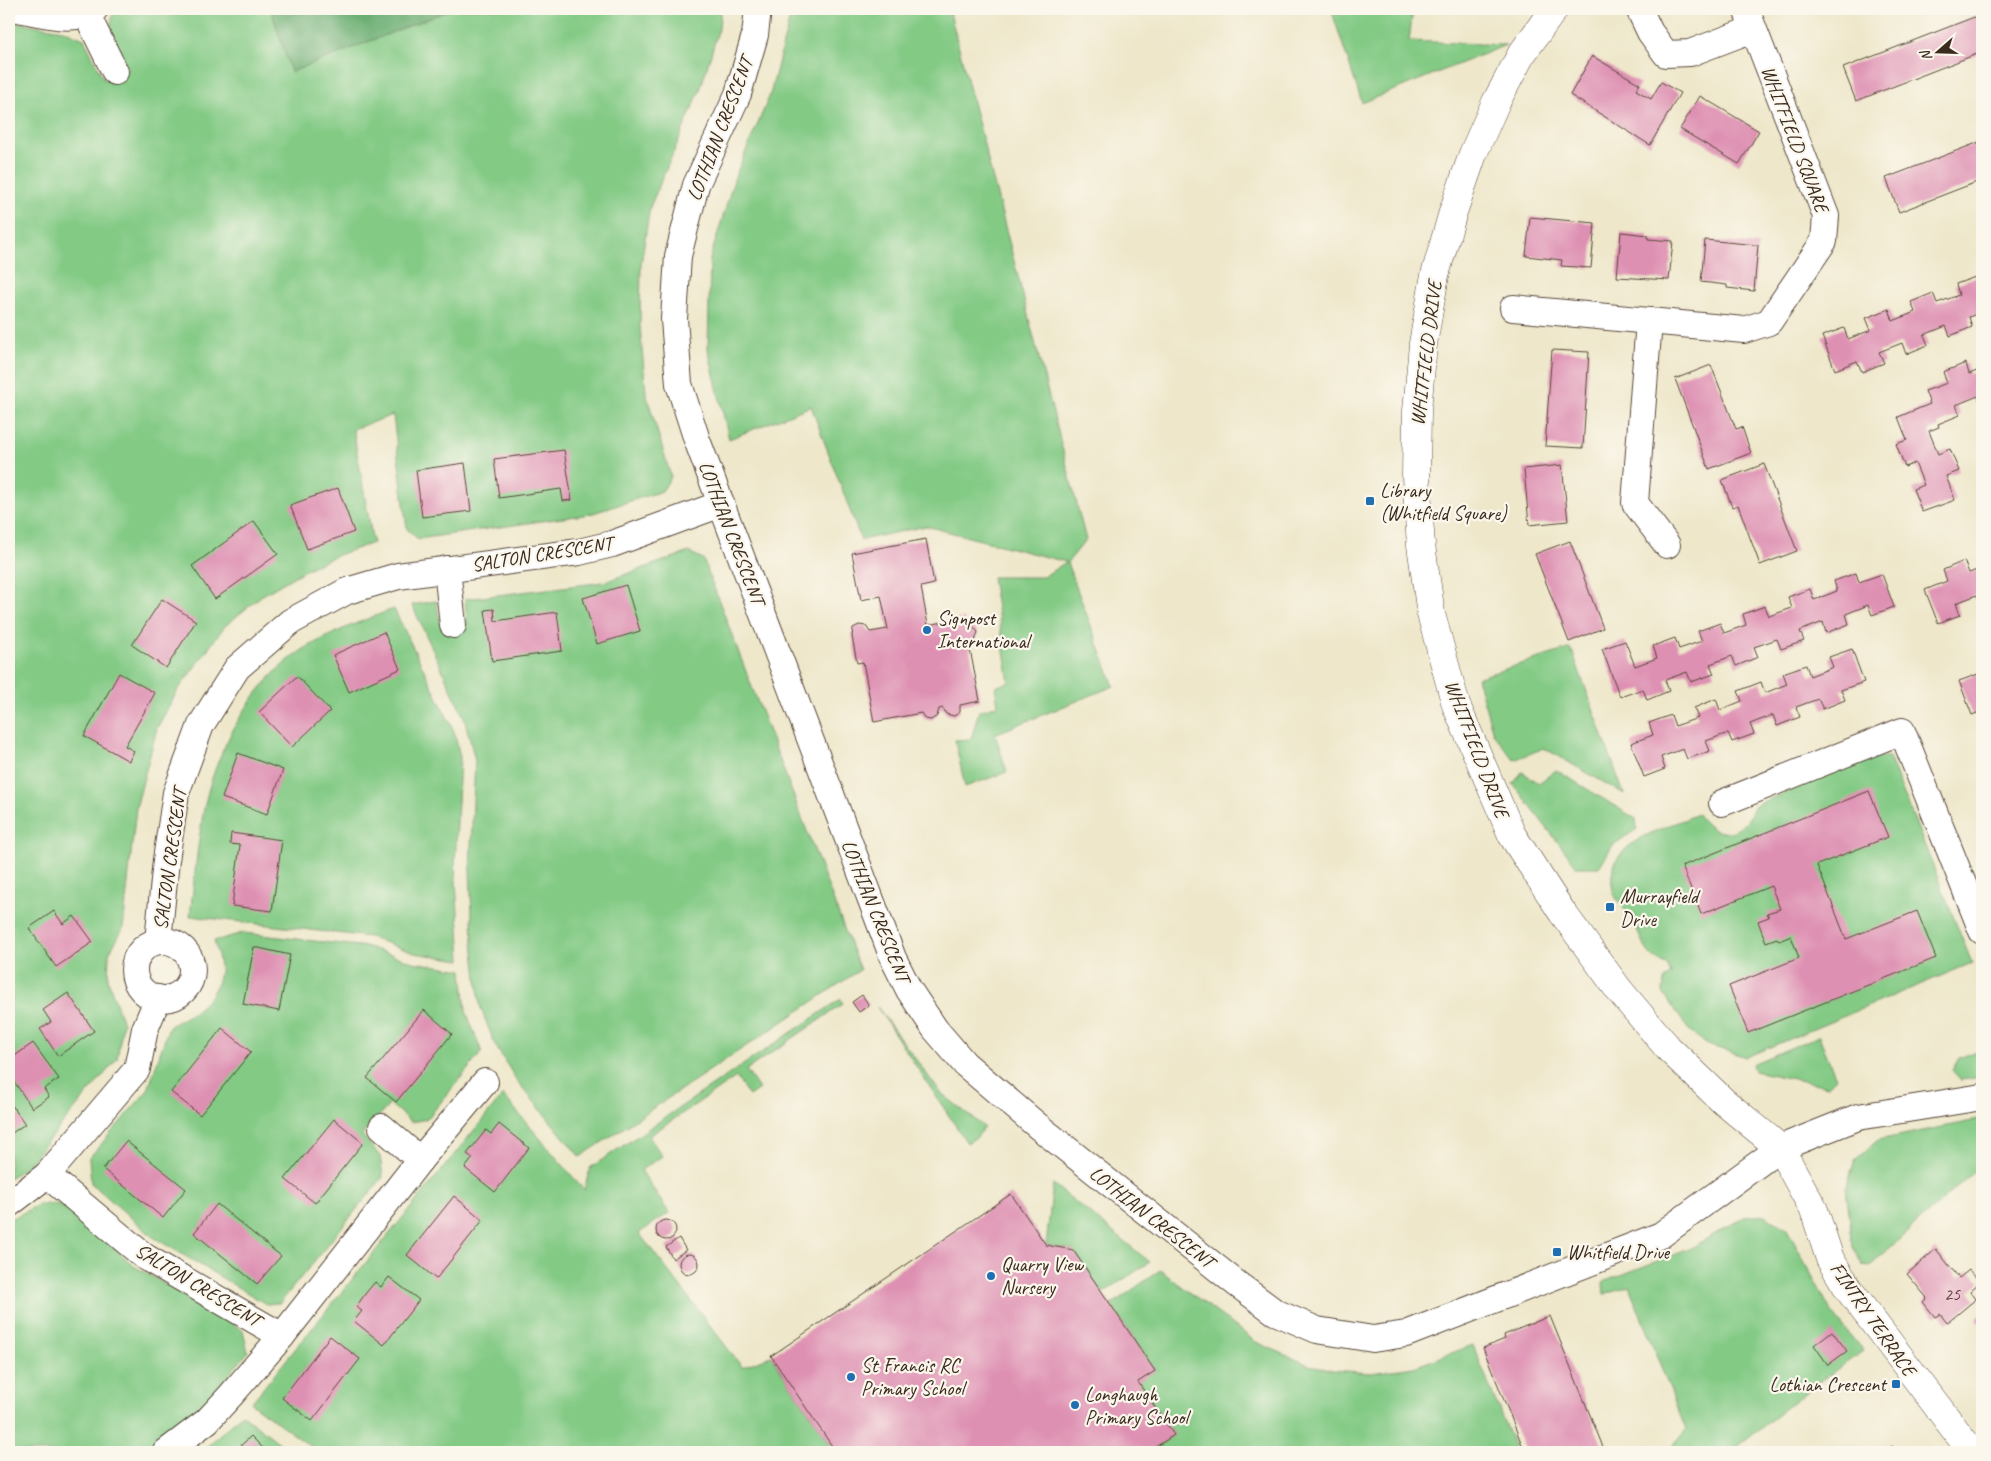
<svg xmlns="http://www.w3.org/2000/svg" width="1991" height="1461" viewBox="0 0 1991 1461" font-family="Caveat,sans-serif">
	<style>
		.green { fill: #83ca85; stroke: #5f7a52 }
		.forest { fill: #6aae72; stroke: #526c48 }
		.building { fill: #de90b2 }
		.lines { fill: none; stroke-linecap: round; stroke-linejoin: round }
		.street-casing { stroke: #564638; stroke-width: 28 }
		.secondary-casing { stroke: #564638; stroke-width: 29 }
		.street { stroke: #fff; stroke-width: 26 }
		.secondary { stroke: #fff; stroke-width: 28 }
		.poi-dot { fill: #1f6fb2; stroke: #fbf7ec; stroke-width: 2 }
		.labels { text-anchor: middle; dominant-baseline: central; stroke-width: 4.5; stroke-linejoin: round; paint-order: stroke }
		.number-label { font-size: 18px; fill: #644443 }
		.street-label { font-size: 20px; fill: #3b2a1e; stroke: #fbf7ec }
		.poi-label { font-size: 20px; fill: #3b2a1e; stroke: #fbf7ec; text-anchor: start }
	</style>
	<rect width="100%" height="100%" fill="#fbf7ec"/>
	<filter id="ink" filterUnits="userSpaceOnUse"><feTurbulence type="fractalNoise" baseFrequency=".02" numOctaves="2"/><feDisplacementMap in="SourceGraphic" scale="10" xChannelSelector="R" yChannelSelector="G"/><feConvolveMatrix kernelMatrix="1 2 1 2 8 2 1 2 1" color-interpolation-filters="sRGB"/></filter>
	<filter id="wash" filterUnits="userSpaceOnUse"><feTurbulence type="fractalNoise" baseFrequency=".0096" numOctaves="4" result="noise"/><feDisplacementMap in="SourceGraphic" scale="20" xChannelSelector="R" yChannelSelector="G"/><feGaussianBlur stdDeviation="1.12" result="paint"/><feColorMatrix in="noise" values="0 0 0 0 0 0 0 0 0 0 0 0 0 0 0 0 0 1.4 0 .05"/><feComposite in="paint" operator="in"/></filter>
	<g filter="url(#wash)">
		<rect width="100%" height="100%" fill="#eee7ca"/>
		<g class="green">
			<path d="M114 9H271L291 72 452 9H721L719 28 700 90 650 207 641 264 640 326 646 393 671 477 662 491 590 514 418 539 407 529 393 415 353 429 373 543 335 556 305 570 261 596 224 627 178 690 157 728 136 808 123 929 109 953 108 980 123 1023 117 1059 26 1167 9 1178V21L63 30 84 39 104 80 128 69 110 27Z"/>
			<path d="M792 9H949L1086 540 1067 563 1114 686 995 734 1007 772 965 787 955 740 971 739 979 711 998 705 995 687 1009 682 992 577H1043L1066 562 926 526 861 540 811 406 729 439 708 349 710 259 735 177 770 95Z"/>
			<path d="M1331 9H1413L1409 41 1506 45 1362 103Z"/>
			<path d="M689 552 703 559 860 970 580 1157 517 1081 495 1045 480 1006 473 942 470 870 475 760 464 717 412 605 436 601 441 627 467 624 465 599 604 582Z"/>
			<path d="M394 609 454 731 460 757 455 866 461 960 414 953 370 937 190 916C194 882 197 848 203 814 213 755 252 681 304 649 333 632 363 620 394 609Z"/>
			<path d="M1571 648 1624 794 1544 748 1514 760 1493 733 1477 678Z"/>
			<path d="M1872 757H1889L1972 963 1746 1057 1707 1045 1688 1029 1663 993 1664 980 1671 974 1667 964C1646 959 1642 940 1634 922 1629 911 1615 902 1613 890 1602 842 1664 829 1698 814 1709 831 1729 841 1746 822 1750 818 1752 810 1755 805Z"/>
			<path d="M1556 770 1636 819 1637 829 1613 845 1599 867H1577L1513 784 1522 772 1539 783Z"/>
			<path d="M243 933 368 947 413 962 462 970 466 1011 482 1052 427 1119 411 1122 390 1104 362 1135 380 1156 383 1177 280 1303 266 1304 153 1237 91 1183 89 1158 148 1090 169 1026C193 1014 216 1001 220 971 221 963 216 949 214 941Z"/>
			<path d="M841 999 843 1004 746 1070 759 1089 749 1096 736 1077 649 1136 662 1156 641 1170 669 1213 639 1233 742 1367 771 1356 836 1452H318L251 1403 503 1095 584 1190 590 1168Z"/>
			<path d="M877 1007 940 1092 984 1127 977 1137 967 1143Z"/>
			<path d="M1819 1036 1836 1078 1828 1086 1754 1071 1752 1064Z"/>
			<path d="M1982 1049V1077L1961 1080 1952 1070 1959 1058Z"/>
			<path d="M1982 1119V1164L1870 1266 1862 1265 1853 1247 1846 1188 1855 1160 1878 1140Z"/>
			<path d="M1053 1184 1150 1262 1103 1293 1073 1250 1046 1245Z"/>
			<path d="M40 1204H58L87 1223 134 1266 243 1330 248 1352 199 1410 160 1440 133 1452H9V1220Z"/>
			<path d="M1765 1215 1787 1229 1832 1313 1863 1351 1816 1384 1731 1452H1667L1686 1430 1629 1286 1604 1295 1603 1282 1691 1248 1744 1217Z"/>
			<path d="M1160 1270 1256 1342 1309 1365 1333 1370 1370 1373 1414 1367 1473 1345 1516 1452H1148L1174 1435 1138 1382 1155 1370 1111 1305Z"/>
			<path d="M242 1414 291 1452H201Z"/>
		</g>
		<path class="forest" d="M271 9H452L291 72Z"/>
		<g id="blocks">
			<g class="building">
				<path d="M1982 14V52L1856 101 1843 68Z"/>
				<path d="M1592 56 1640 84 1636 90 1651 99 1661 82 1680 93 1650 145 1570 95Z"/>
				<path d="M1700 96 1759 131 1739 164 1680 129Z"/>
				<path d="M1982 141V180L1899 212 1886 178Z"/>
				<path d="M1530 217 1595 223 1591 268 1561 266 1562 260 1526 256Z"/>
				<path d="M1621 232 1648 235V239L1673 241 1669 280 1617 277Z"/>
				<path d="M1705 240 1758 245 1754 291 1727 288V285L1701 282Z"/>
				<path d="M1978 276 1982 286V312L1969 317 1972 327 1950 336 1946 326 1924 335 1928 345 1906 354 1902 343 1879 352 1884 363 1862 372 1857 361 1835 370 1822 336 1844 328 1848 339 1871 330 1866 318 1889 309 1893 321 1915 312 1911 302 1933 293 1937 303 1959 295 1956 284Z"/>
				<path d="M1552 350 1589 352 1583 448 1545 446Z"/>
				<path d="M1966 363 1969 374 1982 369V406L1978 396 1956 405 1960 415 1938 424 1939 427 1929 431 1938 454 1950 449 1959 471 1946 476 1955 500 1922 512 1913 489 1924 485 1915 463 1905 467 1896 444 1907 440 1898 417 1930 404 1925 391 1947 383 1943 372Z"/>
				<path d="M1711 365 1736 429 1742 427 1751 453 1709 469 1675 379Z"/>
				<path d="M564 450 572 500 563 501 561 489 499 498 494 459Z"/>
				<path d="M465 463 471 511 422 517 416 470Z"/>
				<path d="M1764 464 1797 551 1760 565 1738 505 1732 507 1722 480Z"/>
				<path d="M1562 465 1568 521 1529 525 1524 469Z"/>
				<path d="M338 488 354 532 307 549 290 505Z"/>
				<path d="M254 521 278 554 215 599 192 566Z"/>
				<path d="M926 539 934 584 921 587 928 625 964 618 965 625 973 626 978 632 975 641 969 644 980 701 960 705V712L954 716 946 714 943 708 939 709 937 716 931 720 925 719 921 713 874 722 863 662 857 663 852 636 853 628 859 625 866 626 870 632 888 629 881 596 861 600 852 553Z"/>
				<path d="M1570 541 1603 628 1569 642 1535 554Z"/>
				<path d="M1964 561 1969 573 1982 568V607L1977 595 1956 603 1960 615 1938 623 1925 590 1947 581 1943 570Z"/>
				<path d="M1856 573 1859 582 1882 574 1894 607 1872 615 1868 605 1846 614 1849 624 1826 633 1823 622 1800 631 1804 641 1781 649 1777 639 1754 647 1758 657 1736 666 1732 656 1710 664 1714 674 1691 682 1687 672 1665 680 1669 691 1647 700 1643 689 1620 697 1602 649 1625 641 1635 666 1657 658 1653 646 1675 638 1679 649 1702 641 1698 631 1720 623 1724 633 1746 625 1743 614 1765 606 1769 616 1792 608 1788 597 1810 589 1814 600 1837 591 1834 581Z"/>
				<path d="M626 585 640 631 597 644 583 598Z"/>
				<path d="M162 599 196 621 166 668 132 645Z"/>
				<path d="M494 609 495 621 557 612 562 651 492 661 485 610Z"/>
				<path d="M384 632 400 669 349 692 333 655Z"/>
				<path d="M1852 649 1864 682 1841 690 1845 700 1823 709 1818 699 1796 707 1800 717 1777 726 1773 715 1750 724 1754 734 1732 742 1728 733 1706 741 1710 751 1687 759 1683 749 1661 757 1665 769 1644 777 1631 743 1653 735 1649 723 1671 715 1675 726 1698 718 1694 708 1716 699 1720 710 1742 701 1738 691 1761 682 1765 693 1787 684 1783 673 1806 665 1810 676 1833 667 1829 657Z"/>
				<path d="M119 673 155 693 125 746 134 751 129 761 84 736Z"/>
				<path d="M1981 673 1982 711 1972 715 1959 681Z"/>
				<path d="M297 676 330 711 292 747 259 712Z"/>
				<path d="M238 753 283 770 267 814 222 798Z"/>
				<path d="M1869 791 1888 837 1817 865 1846 939 1917 911 1936 958 1748 1033 1729 986 1799 958 1791 936 1779 941 1777 938 1766 942 1762 932 1758 921 1769 917 1767 913 1780 909 1771 886 1701 914 1682 866Z"/>
				<path d="M231 833 282 840 272 911 232 906 240 845 230 844Z"/>
				<path d="M54 911 63 924 74 916 93 942 56 967 29 928Z"/>
				<path d="M254 947 290 955 279 1011 243 1004Z"/>
				<path d="M68 993 94 1031 58 1056 40 1029 51 1022 43 1010Z"/>
				<path d="M862 995 869 1005 859 1012 852 1002Z"/>
				<path d="M424 1010 452 1034 396 1102 367 1078Z"/>
				<path d="M222 1028 251 1052 200 1115 171 1092Z"/>
				<path d="M33 1043 59 1079 44 1089 49 1097 32 1108 9 1074V1060Z"/>
				<path d="M9 1101 25 1124 9 1135Z"/>
				<path d="M334 1119 363 1143 315 1203 285 1179Z"/>
				<path d="M499 1124 529 1148 495 1192 465 1168 473 1158 467 1154 486 1130 491 1134Z"/>
				<path d="M126 1141 186 1189 163 1218 103 1169Z"/>
				<path d="M1011 1194 1046 1245 1073 1250 1111 1305 1155 1371 1138 1382 1174 1435 1148 1452H836L771 1356Z"/>
				<path d="M454 1196 483 1220 436 1279 407 1255Z"/>
				<path d="M217 1204 281 1256 257 1284 194 1233Z"/>
				<circle cx="666" cy="1230" r="10"/>
				<path d="M679 1238 686 1250 673 1259 666 1247Z"/>
				<path d="M1936 1249 1959 1278 1969 1270 1980 1282 1970 1291 1976 1299 1947 1323 1940 1314 1935 1317 1923 1302 1927 1298 1907 1274Z"/>
				<circle cx="689" cy="1264" r="10"/>
				<path d="M389 1277 419 1300 384 1345 354 1321 362 1311 356 1307 365 1294 375 1282 381 1287Z"/>
				<path d="M1982 1315V1326L1977 1319Z"/>
				<path d="M1550 1316 1605 1452H1525L1483 1348 1505 1339 1504 1335Z"/>
				<path d="M1832 1331 1847 1351 1828 1365 1814 1345Z"/>
				<path d="M330 1336 360 1359 312 1421 282 1398Z"/>
				<path d="M251 1436 267 1452H234Z"/>
				<path d="M1892 1446 1897 1452H1883Z"/>
			</g>
		</g>
	</g>
	<g filter="url(#ink)">
		<use href="#blocks" fill-opacity="0" stroke="#564638" stroke-width="1"/>
		<g class="lines">
			<defs>
				<g id="street">
					<path d="M18 9C41 13 75 24 95 9"/>
					<path d="M758 9 755 35 738 94 696 185 678 256 674 319 679 384 697 440 893 958 909 990 935 1029 965 1064 1039 1127 1237 1284 1275 1312 1317 1330 1373 1339 1406 1334 1661 1235 1780 1148 1858 1117 1982 1097"/>
					<path d="M1639 9 1650 32 1666 54 1690 53 1753 29"/>
					<path d="M87 15 115 72"/>
					<path d="M1513 308 1744 330 1769 322 1824 241 1826 216 1746 9"/>
					<path d="M1649 321 1635 503 1667 545"/>
					<path d="M447 569 453 625"/>
					<path d="M1722 803 1902 731 1982 931"/>
					<path d="M158 941 166 860 176 793 201 725 237 668 290 622 347 591 398 576 579 552 612 544 721 504"/>
					<circle cx="163" cy="970" r="29"/>
					<path d="M382 1127 420 1160"/>
					<path d="M47 1175 145 1257 282 1336"/>
					<path d="M9 1204 47 1175 137 1069 145 1029 158 998"/>
					<path d="M166 1452 207 1421 231 1395 282 1336 420 1160 485 1082"/>
				</g>
				<path id="secondary" d="M1554 9 1521 55 1496 102 1473 154 1453 212 1435 275 1423 344 1417 411 1416 477 1421 545 1431 614 1456 705 1512 835 1562 912 1619 990 1668 1048 1723 1101 1780 1148 1814 1210 1830 1259 1849 1290 1972 1452"/>
			</defs>
			<use href="#street" class="street-casing"/>
			<use href="#secondary" class="secondary-casing"/>
			<use href="#street" class="street"/>
			<use href="#secondary" class="secondary"/>
		</g>
	</g>
	<g class="poi-dot">
		<rect x="1365" y="496" width="10" height="10" rx="2.5"/>
		<circle cx="927" cy="630" r="5"/>
		<rect x="1605" y="902" width="10" height="10" rx="2.5"/>
		<rect x="1552" y="1247" width="10" height="10" rx="2.5"/>
		<circle cx="991" cy="1276" r="5"/>
		<circle cx="851" cy="1377" r="5"/>
		<rect x="1891" y="1379" width="10" height="10" rx="2.5"/>
		<circle cx="1075" cy="1405" r="5"/>
	</g>
	<g class="labels">
		<g class="number-label">
			<text x="1952" y="1294">25</text>
		</g>
		<g class="street-label">
			<text transform="translate(720 129) rotate(-69)">LOTHIAN CRESCENT</text>
			<text transform="translate(1795 139) rotate(69)">WHITFIELD SQUARE</text>
			<text transform="translate(1426 353) rotate(-83)">WHITFIELD DRIVE</text>
			<text transform="translate(732 533) rotate(69)">LOTHIAN CRESCENT</text>
			<text transform="translate(542 554) rotate(-9)">SALTON CRESCENT</text>
			<text transform="translate(1477 749) rotate(69)">WHITFIELD DRIVE</text>
			<text transform="translate(170 859) rotate(-82)">SALTON CRESCENT</text>
			<text transform="translate(876 911) rotate(68)">LOTHIAN CRESCENT</text>
			<text transform="translate(1152 1217) rotate(38)">LOTHIAN CRESCENT</text>
			<text transform="translate(198 1285) rotate(31)">SALTON CRESCENT</text>
			<text transform="translate(1873 1319) rotate(55)">FINTRY TERRACE</text>
		</g>
		<g class="poi-label">
			<text x="1380" y="490">Library<tspan x="1380" dy="23">(Whitfield Square)</tspan></text>
			<text x="937" y="618">Signpost<tspan x="937" dy="23">International</tspan></text>
			<text x="1620" y="896">Murrayfield<tspan x="1620" dy="23">Drive</tspan></text>
			<text x="1567" y="1252">Whitfield Drive</text>
			<text x="1001" y="1264">Quarry View<tspan x="1001" dy="23">Nursery</tspan></text>
			<text x="861" y="1365">St Francis RC<tspan x="861" dy="23">Primary School</tspan></text>
			<text x="1886" y="1384" text-anchor="end">Lothian Crescent</text>
			<text x="1085" y="1394">Longhaugh<tspan x="1085" dy="23">Primary School</tspan></text>
		</g>
	</g>
	<rect width="1991" height="1461" fill="none" stroke="#fbf7ec" stroke-width="30"/>
	<g transform="translate(1938 52) rotate(250)" stroke="#fbf7ec" stroke-width="4" paint-order="stroke">
	<path d="M0-4L9 19L0 12L-9 19Z" fill="#3b2a1e"/>
	<text y="-8" font-size="14" font-weight="bold" text-anchor="middle" fill="#3b2a1e">N</text>
	</g>
</svg>
